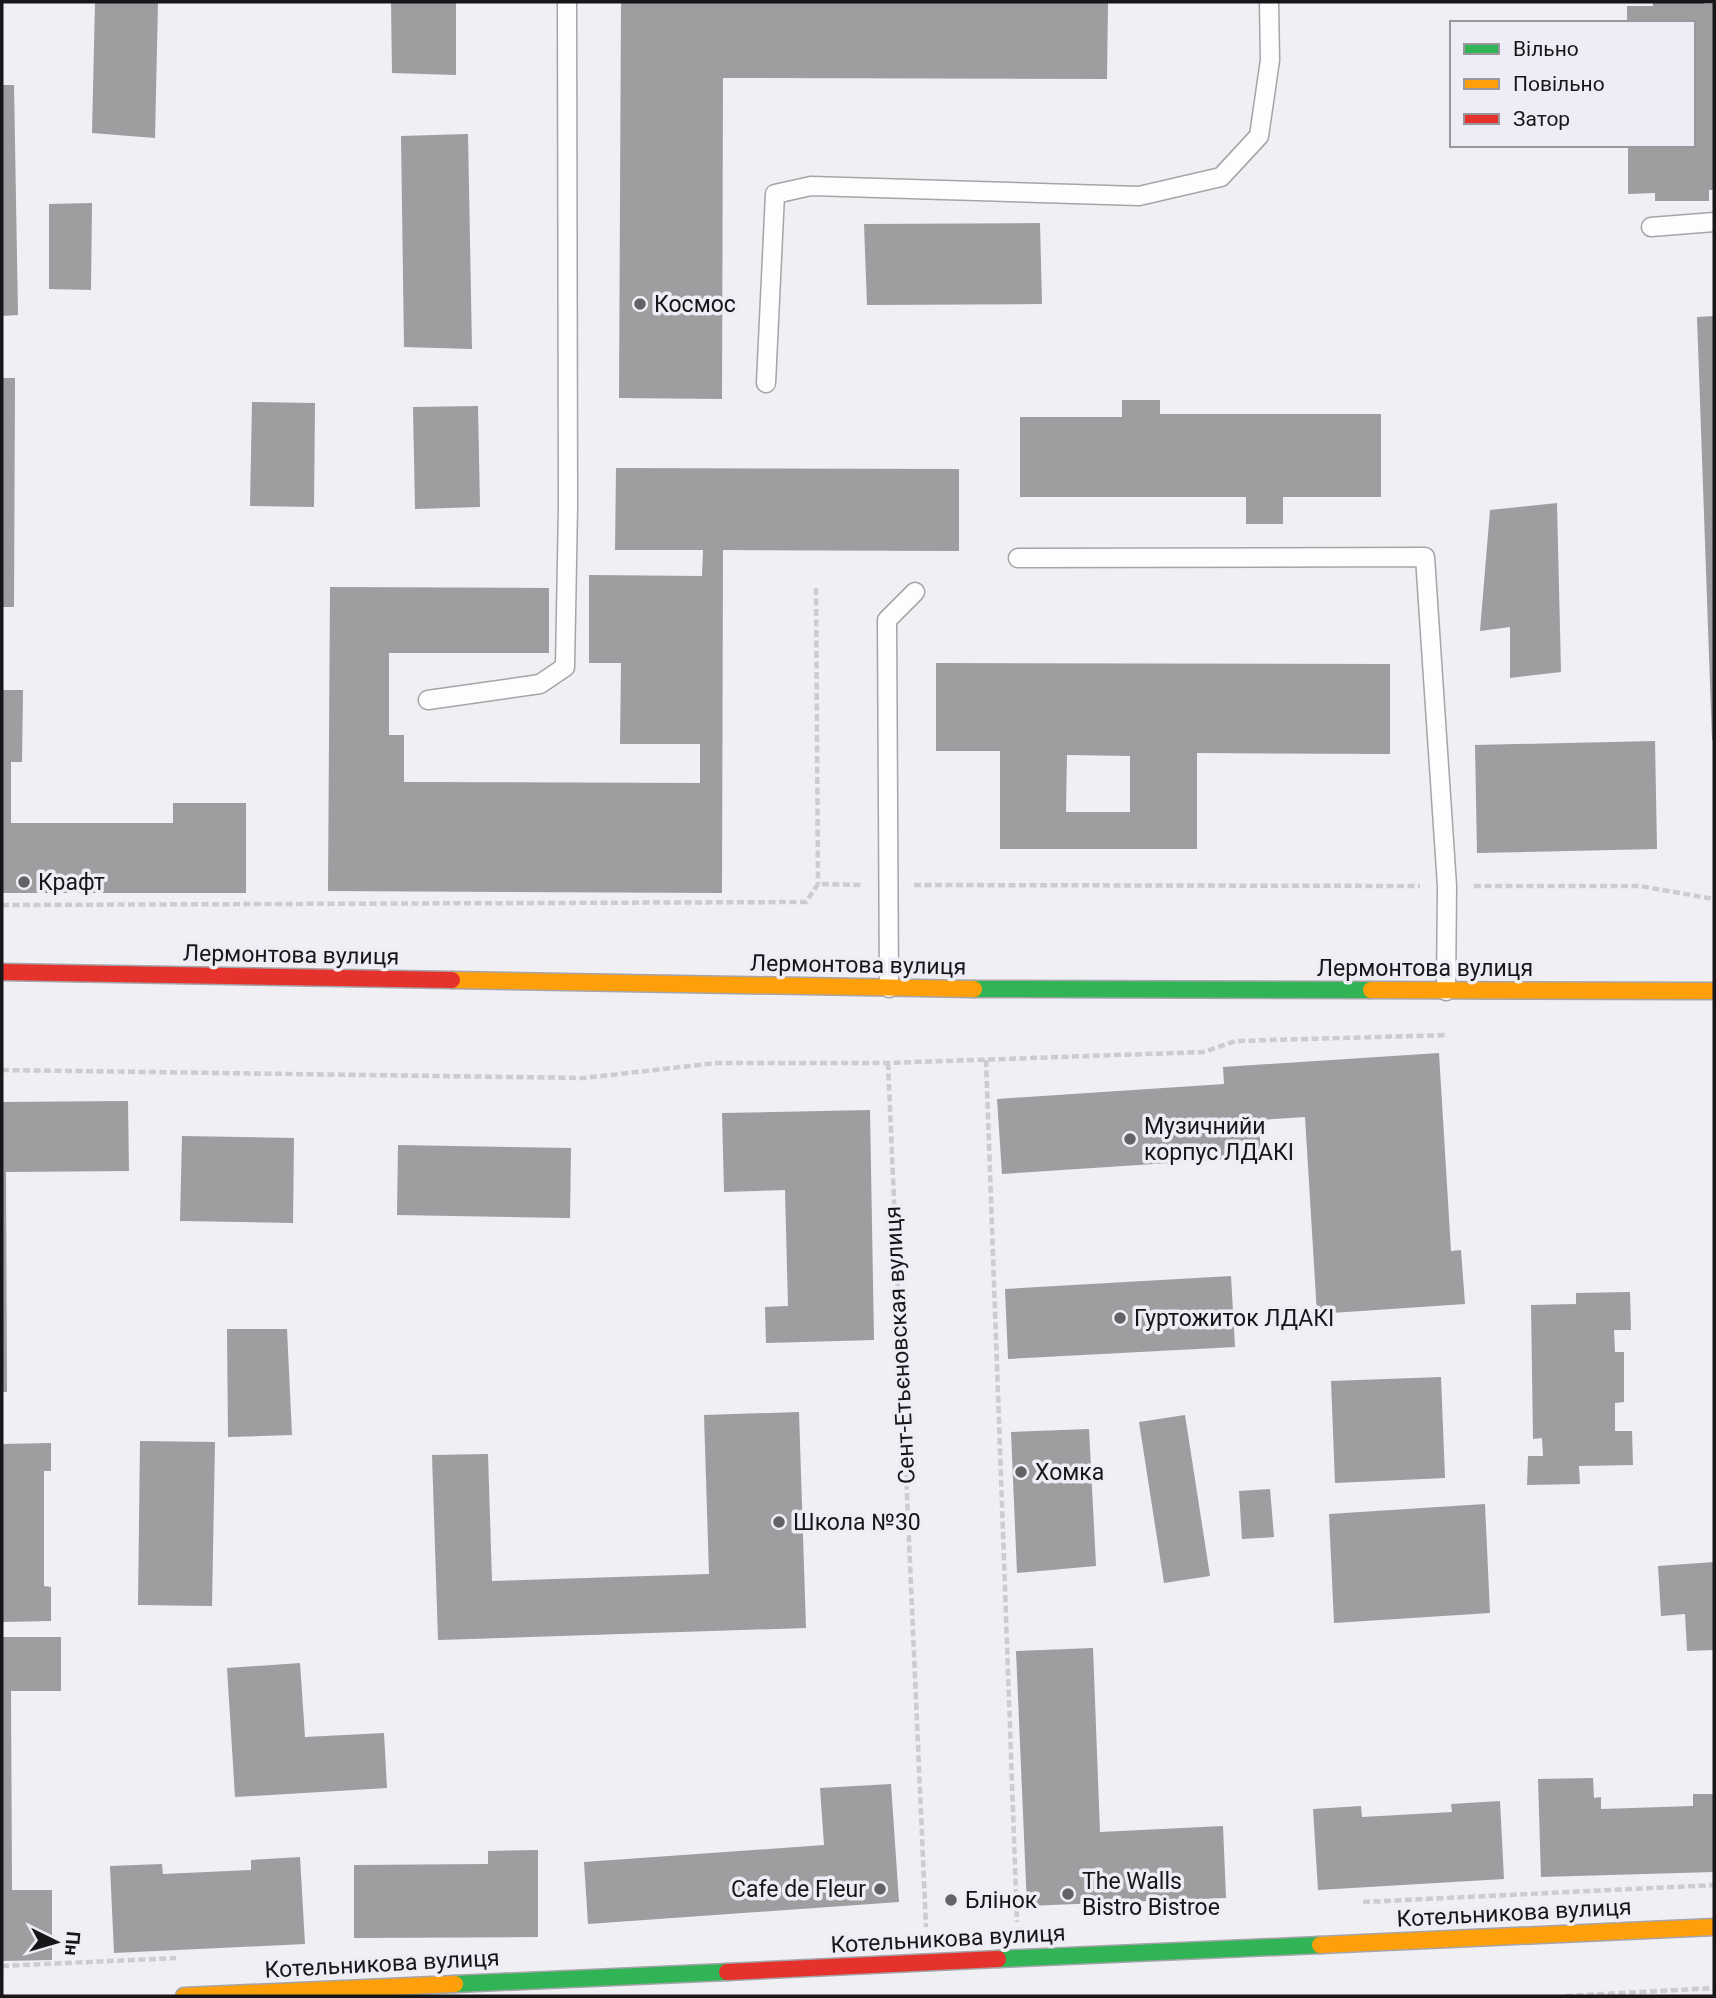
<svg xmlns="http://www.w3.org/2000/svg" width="1716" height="1998" viewBox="0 0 1716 1998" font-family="Roboto,sans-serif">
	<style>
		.building { fill: #9e9da0; fill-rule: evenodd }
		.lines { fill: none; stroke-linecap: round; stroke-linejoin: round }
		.lane-casing { stroke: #a5a5a9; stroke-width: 21 }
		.fast-casing { stroke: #a5a5a9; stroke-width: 19 }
		.slow-casing { stroke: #a5a5a9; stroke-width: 19 }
		.jam-casing { stroke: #a5a5a9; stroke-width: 19 }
		.path { stroke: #cdcdcf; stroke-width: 4.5; stroke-dasharray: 7 3.5; stroke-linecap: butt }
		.lane { stroke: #fdfdfd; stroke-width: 18 }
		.fast { stroke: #30b455; stroke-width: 16 }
		.slow { stroke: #ff9f0a; stroke-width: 16 }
		.jam { stroke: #e5322d; stroke-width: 16 }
		.poi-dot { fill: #636366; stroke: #eeedf6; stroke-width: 2.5 }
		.labels { text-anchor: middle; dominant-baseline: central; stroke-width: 7; stroke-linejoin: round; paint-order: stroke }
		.poi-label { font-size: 23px; fill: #17171a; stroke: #eeedf6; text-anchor: start }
		.street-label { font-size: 23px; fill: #17171a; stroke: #eeedf6 }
	</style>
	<rect width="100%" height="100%" fill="#efeff4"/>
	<g class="building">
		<path d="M95 2H158L155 138 92 133Z"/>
		<path d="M391 2H456V75L392 73Z"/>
		<path d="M621 2H1108L1107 79 723 78 722 399 619 398Z"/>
		<path d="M1653 2H1704V4H1714V190H1709V201H1655V193L1628 194V145H1693V23H1627V6H1653Z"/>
		<path d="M2 85H14L18 315 2 316Z"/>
		<path d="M468 134 472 349 404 347 401 136Z"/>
		<path d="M92 203 91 290 49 289V204Z"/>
		<path d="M1040 223 1042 304 867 305 864 224Z"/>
		<path d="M1714 316V740H1712L1697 317Z"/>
		<path d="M2 378H15L14 607H2Z"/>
		<path d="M1122 400H1160V414H1381V497H1283V524H1246V497H1020V417H1122Z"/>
		<path d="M252 402 315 403 314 507 250 506Z"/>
		<path d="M478 406 480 507 415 509 413 407Z"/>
		<path d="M616 468 959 469V551L723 550 722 893 328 891 330 587 549 588V653H389V735H404V782L700 783V744H620L621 663H589V575L702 576 703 550H615Z"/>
		<path d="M1557 503 1561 672 1510 678V627L1480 631 1490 510Z"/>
		<path d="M936 663 1390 664V754L1197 753V849H1000V751H936ZM1067 755 1130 756V812H1066Z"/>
		<path d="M2 690H23L22 762H11V823H173V803H246V893H2Z"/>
		<path d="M1655 741 1657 849 1477 853 1475 745Z"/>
		<path d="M1439 1053 1451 1251 1461 1250 1465 1304 1317 1314 1305 1117 1259 1120 1261 1157 1002 1174 997 1099 1224 1084 1223 1067Z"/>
		<path d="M128 1101 129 1171 6 1172 7 1392H2V1102Z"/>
		<path d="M870 1110 874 1340 766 1343 765 1307 788 1306 785 1190 724 1192 722 1113Z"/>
		<path d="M182 1136 294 1138 293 1223 180 1221Z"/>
		<path d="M398 1145 571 1148 570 1218 397 1215Z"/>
		<path d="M1231 1276 1235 1347 1008 1359 1005 1289Z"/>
		<path d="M1630 1292 1631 1330H1614L1615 1352H1624V1402L1615 1403V1431H1632L1633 1465 1579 1466 1580 1484 1527 1485 1528 1456H1543L1542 1438 1533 1439 1531 1305 1576 1304V1293Z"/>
		<path d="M227 1329H287L292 1435 228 1437Z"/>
		<path d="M1441 1377 1445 1478 1335 1483 1331 1381Z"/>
		<path d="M799 1412 806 1628 438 1640 432 1455 488 1454 492 1581 709 1574 704 1415Z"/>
		<path d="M1185 1415 1210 1576 1164 1583 1139 1422Z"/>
		<path d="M1089 1429 1096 1566 1017 1573 1011 1432Z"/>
		<path d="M140 1441 215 1442 212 1606 138 1605Z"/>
		<path d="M51 1443V1471H44V1586L51 1587V1621L2 1622V1444Z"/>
		<path d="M1270 1489 1274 1537 1242 1539 1239 1491Z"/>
		<path d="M1485 1504 1490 1613 1334 1623 1329 1514Z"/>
		<path d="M1714 1562V1650L1687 1651 1685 1614 1661 1616 1658 1566Z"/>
		<path d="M2 1637H61V1691H11L12 1890H52V1960L2 1961Z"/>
		<path d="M1093 1648 1100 1832 1223 1826 1226 1898 1027 1906 1016 1651Z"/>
		<path d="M300 1663 305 1737 384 1733 387 1788 235 1797 227 1668Z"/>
		<path d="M1593 1778 1594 1798 1601 1797V1809L1693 1806V1794H1714V1872L1541 1877 1538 1779Z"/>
		<path d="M891 1784 899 1902 588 1924 584 1862 824 1845 820 1788Z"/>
		<path d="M1500 1801 1504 1879 1318 1890 1313 1809 1361 1806 1362 1817 1452 1812 1451 1804Z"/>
		<path d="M538 1850V1937L354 1938V1865L488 1864V1851Z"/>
		<path d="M300 1857 305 1944 114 1953 110 1866 162 1864 163 1874 251 1870V1860Z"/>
	</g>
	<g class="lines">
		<defs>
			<g id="lane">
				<path d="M1651 227 1714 222"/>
				<path d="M766 383 775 194 811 186 1139 196 1221 177 1259 136 1270 60 1269 2"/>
				<path d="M1018 558 1425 557 1447 886 1446 991"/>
				<path d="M428 700 540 684 565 667 568 507 567 2"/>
				<path d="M889 988 887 620 915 592"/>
			</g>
			<g id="fast">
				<path d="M974 989 1371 990"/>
				<path d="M998 1959 1320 1945"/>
				<path d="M455 1984 727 1972"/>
			</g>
			<g id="slow">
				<path d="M452 980 974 989"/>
				<path d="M1371 990 1714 991"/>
				<path d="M1320 1945 1714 1927"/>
				<path d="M184 1996 455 1984"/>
			</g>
			<g id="jam">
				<path d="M2 972 452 980"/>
				<path d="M727 1972 998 1959"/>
			</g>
		</defs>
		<use href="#lane" class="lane-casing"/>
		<use href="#fast" class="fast-casing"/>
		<use href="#slow" class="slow-casing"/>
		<use href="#jam" class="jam-casing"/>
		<g class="path">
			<path d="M816 588 818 884"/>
			<path d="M914 885 1420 886"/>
			<path d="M1474 886H1640L1714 899"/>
			<path d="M2 905 806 902 818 884 863 885"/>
			<path d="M986 1060 1017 1922"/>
			<path d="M888 1063 926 1927"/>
			<path d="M2 1070 584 1078 716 1063H888L1203 1052 1236 1041 1448 1035"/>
			<path d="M1363 1902 1714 1885"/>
			<path d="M2 1966 176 1958"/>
			<path d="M1566 1996 1714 1988"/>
		</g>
		<use href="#lane" class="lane"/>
		<use href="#fast" class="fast"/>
		<use href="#slow" class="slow"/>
		<use href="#jam" class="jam"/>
	</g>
	<g class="poi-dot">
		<circle cx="640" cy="304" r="7"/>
		<circle cx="24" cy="882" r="7"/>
		<circle cx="1130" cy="1139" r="7"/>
		<circle cx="1120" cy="1318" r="7"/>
		<circle cx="1021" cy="1472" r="7"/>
		<circle cx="779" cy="1522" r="7"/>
		<circle cx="880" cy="1889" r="7"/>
		<circle cx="1068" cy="1894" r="7"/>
		<circle cx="951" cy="1900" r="7"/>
	</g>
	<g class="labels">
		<g class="poi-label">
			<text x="654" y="304">Космос</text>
			<text x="38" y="882">Крафт</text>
			<text x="1144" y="1126">Музичнийи<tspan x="1144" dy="26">корпус ЛДАКІ</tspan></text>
			<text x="1134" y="1318">Гуртожиток ЛДАКІ</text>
			<text x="1035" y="1472">Хомка</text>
			<text x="793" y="1522">Школа №30</text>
			<text x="1082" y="1881">The Walls<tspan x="1082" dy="26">Bistro Bistroe</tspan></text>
			<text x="866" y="1889" text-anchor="end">Cafe de Fleur</text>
			<text x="965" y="1900">Блінок</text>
		</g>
		<g class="street-label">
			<text transform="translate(291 955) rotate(1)">Лермонтова вулиця</text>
			<text transform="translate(858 965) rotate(1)">Лермонтова вулиця</text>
			<text x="1425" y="968">Лермонтова вулиця</text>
			<text transform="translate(900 1345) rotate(-93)">Сент-Етьєновская вулиця</text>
			<text transform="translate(1514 1913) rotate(-3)">Котельникова вулиця</text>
			<text transform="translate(948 1939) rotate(-3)">Котельникова вулиця</text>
			<text transform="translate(382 1964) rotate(-3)">Котельникова вулиця</text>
		</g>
	</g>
	<rect width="1716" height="1998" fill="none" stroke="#17171a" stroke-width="7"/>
	<rect x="1450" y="21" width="245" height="126" fill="#eeedf6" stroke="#98979e" stroke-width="2"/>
	<rect x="1464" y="44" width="35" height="10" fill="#30b455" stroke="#98979e" stroke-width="2"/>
	<text x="1513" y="56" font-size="21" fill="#17171a">Вільно</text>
	<rect x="1464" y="79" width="35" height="10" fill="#ff9f0a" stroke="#98979e" stroke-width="2"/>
	<text x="1513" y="91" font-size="21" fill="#17171a">Повільно</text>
	<rect x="1464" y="114" width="35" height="10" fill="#e5322d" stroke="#98979e" stroke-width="2"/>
	<text x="1513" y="126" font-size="21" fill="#17171a">Затор</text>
	<g transform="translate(56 1942) rotate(95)" stroke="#eeedf6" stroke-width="5" paint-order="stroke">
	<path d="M0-5L12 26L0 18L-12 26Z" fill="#17171a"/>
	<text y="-10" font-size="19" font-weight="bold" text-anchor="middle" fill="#17171a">Пн</text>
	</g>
</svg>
